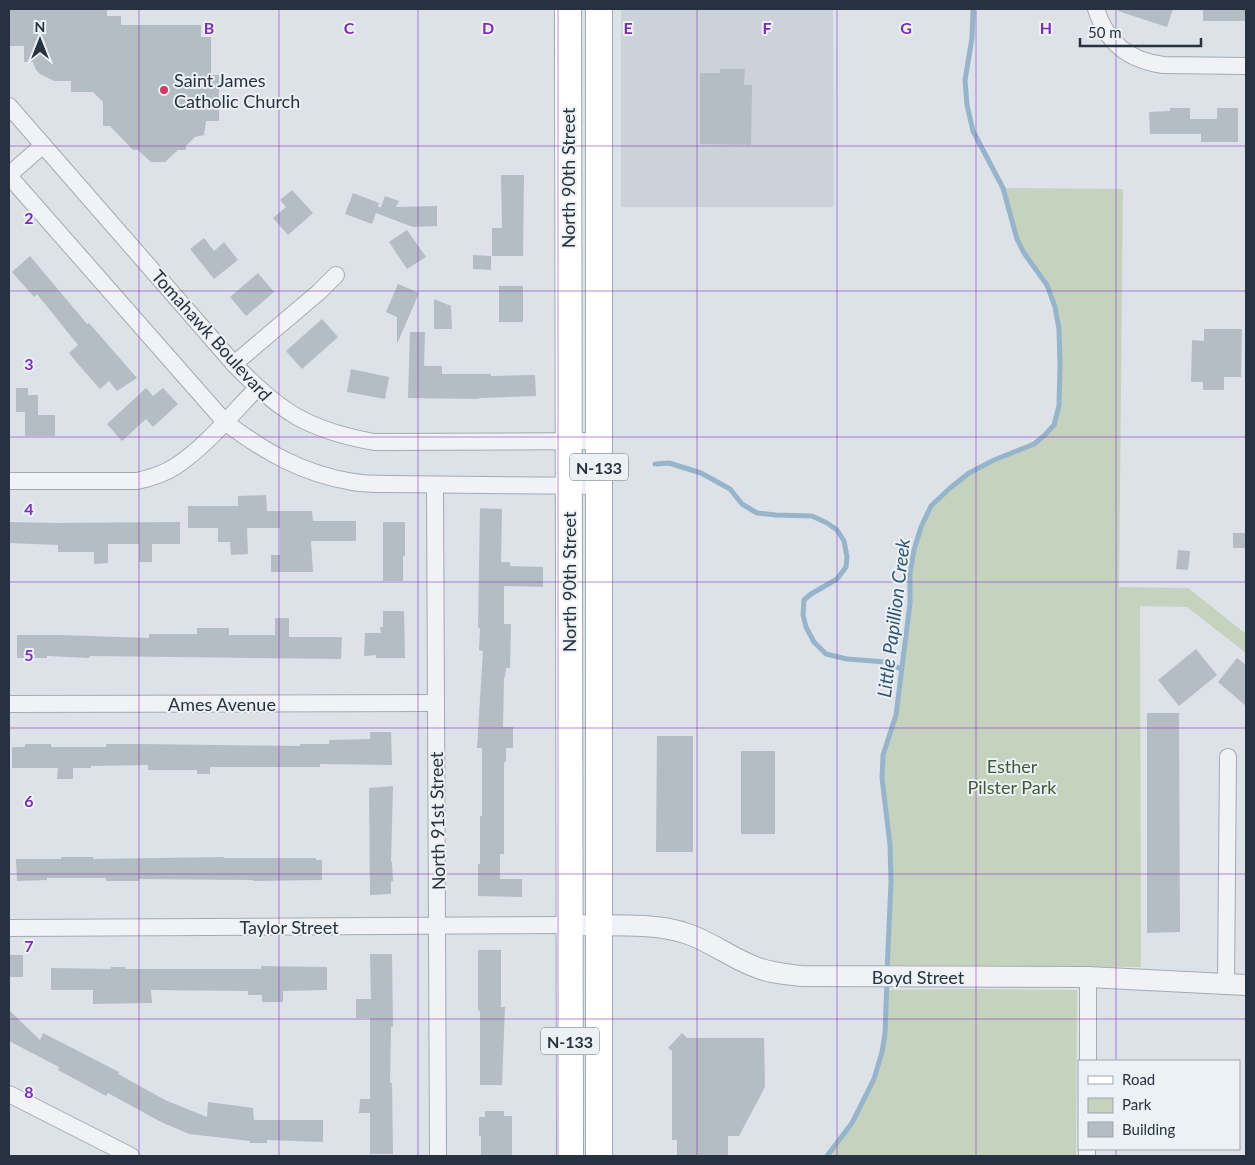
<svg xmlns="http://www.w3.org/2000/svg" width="1255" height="1165" viewBox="0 0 1255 1165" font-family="Lato,sans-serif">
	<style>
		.built { fill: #cbd2da }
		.green { fill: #c5d2be }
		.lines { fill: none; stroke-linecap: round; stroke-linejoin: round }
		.stream { stroke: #96b5ca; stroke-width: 5 }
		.building { fill: #b4bcc4 }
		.minor-casing { stroke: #a2aab2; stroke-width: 18 }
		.tertiary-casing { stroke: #a2aab2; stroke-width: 22 }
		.primary-casing { stroke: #9ca8b4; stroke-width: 28 }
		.minor { stroke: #f0f2f6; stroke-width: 16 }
		.tertiary { stroke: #f0f2f6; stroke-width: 20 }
		.primary { stroke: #fff; stroke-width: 26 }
		.grid { fill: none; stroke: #7b2cbf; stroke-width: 1; stroke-opacity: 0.55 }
		.poi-dot { fill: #d33b63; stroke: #ecf1f5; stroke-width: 2 }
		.labels { text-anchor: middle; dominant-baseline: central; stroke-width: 4; stroke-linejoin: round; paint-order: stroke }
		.shield { fill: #ecf1f5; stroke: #616b76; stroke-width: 1 }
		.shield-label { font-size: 16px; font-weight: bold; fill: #26323f }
		.poi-label { font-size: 18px; fill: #26323f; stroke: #ecf1f5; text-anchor: start }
		.street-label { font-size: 18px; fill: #26323f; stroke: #ecf1f5 }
		.park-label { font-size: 18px; fill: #3f5b32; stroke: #ecf1f5 }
		.water-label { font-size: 19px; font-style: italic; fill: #2e5574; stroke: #ecf1f5 }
		.grid-label { font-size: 16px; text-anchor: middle; font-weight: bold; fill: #7b2cbf; stroke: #ecf1f5; stroke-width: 4; stroke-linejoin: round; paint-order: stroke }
	</style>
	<rect width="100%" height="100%" fill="#dde2e8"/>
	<path class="built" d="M621 9H833L834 207H621Z"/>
	<g class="green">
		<path d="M1003 188 1123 189 1119 587 1188 588 1246 634V653L1187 607 1140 606 1141 967 887 965 891 882 890 845 882 778 883 755 896 715 910 604V573L914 550 921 527 931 506 950 488 969 473 994 460 1034 444 1045 435 1054 425 1059 406 1060 364 1059 329 1055 307 1047 285 1024 253 1017 239Z"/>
		<path d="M977 989 1077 990 1076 1156H827C835 1145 845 1134 852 1122 879 1079 887 1040 887 990Z"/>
	</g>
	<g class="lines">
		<g class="stream">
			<path d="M655 464 669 463 701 473 730 489 742 504 757 513 776 515 812 516 827 523 837 530 844 541 847 557 846 567 837 579 811 594 804 600 803 615 806 627 814 642 826 654 847 659 886 662 901 669"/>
			<path d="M887 971 891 882 890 845 882 778 883 755 896 715 910 603V573L914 550 921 527 931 506 950 488 969 473 994 460 1034 444 1045 435 1054 425 1059 406 1060 364 1059 329 1055 307 1047 285 1024 253 1017 239 1003 188 973 131 967 105 965 80 972 38 973 9"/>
			<path d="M827 1156 852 1123 874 1079 882 1052 885 1034 887 980"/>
		</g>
	</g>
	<g class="building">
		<path d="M10 9H107V16H121V25H201V37H211V75H219V121H206L204 135 195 137 186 146V150H178L165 162H151L138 150H133L110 126H103V102L93 92H71V81H54L40 74 36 70 33 62H24V46H9Z"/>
		<path d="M1119 9H1173L1167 27 1118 11Z"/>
		<rect x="1203" y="9" width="43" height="12"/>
		<path d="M720 69H745L744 85H752L751 145 700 144V73H720Z"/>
		<path d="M1170 108H1190V119H1217V108H1238V142H1201V134H1150L1149 112 1170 111Z"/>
		<path d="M501 175H524L523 256H492V228H502Z"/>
		<path d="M292 190 313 213 288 235 273 218 286 207 280 200Z"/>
		<path d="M353 193 379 203 378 207H381L385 196 399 201 396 207 437 206V226L413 227 376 213 372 224 345 214Z"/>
		<path d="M407 230 426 257 407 269 389 242Z"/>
		<path d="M204 238 214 251 224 242 238 260 214 279 190 249Z"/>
		<path d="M473 255 491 256V270L473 269Z"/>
		<path d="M30 256 87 324 89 323 137 378 117 391 109 381 100 389 78 364 69 353 78 345 37 294 34 297 12 272Z"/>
		<path d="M258 273 274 292 246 316 230 297Z"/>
		<path d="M398 284 419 293 397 344V317L386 312Z"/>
		<rect x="499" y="286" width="24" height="36"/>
		<path d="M434 299 451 306 452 329H434Z"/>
		<path d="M322 319 338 337 302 369 286 351Z"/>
		<path d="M1204 329H1242L1241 377H1224V390H1203V382H1191L1192 340 1204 341Z"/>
		<path d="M410 332H425L424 366H442V374H491V376L535 375 536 396 479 398V399L408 398Z"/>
		<path d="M351 369 389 377 385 399 347 392Z"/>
		<path d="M16 388H28V395H38V415H55V436H25V412H16Z"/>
		<path d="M146 388 153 396 163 388 178 404 153 427 146 419 122 441 107 424Z"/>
		<path d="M266 495 267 511H312L313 521H356V541H311L313 572H271V555H280V528H247L248 554 231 555 230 542H218V528H188V506H238V496Z"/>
		<path d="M480 508 502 509 501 562H510V566L543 567V587L504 586V624H511L510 668H506L505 677H504L503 727H513V748H506V762H504V854H500V879H522V897L478 896V864H480V816H482V748H477L483 651 479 650 480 628H478Z"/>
		<path d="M10 522 56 523 180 522V544H152V562H139V544H108V563L94 564V552H58V545L9 543Z"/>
		<path d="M383 522H405V556H403V581H383Z"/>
		<rect x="1233" y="533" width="13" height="15"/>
		<path d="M1178 550 1190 551 1188 570 1176 569Z"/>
		<path d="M383 611H404L405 658H376V655L364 656 365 633H381L380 627H383Z"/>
		<path d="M275 618H289V637H342L341 659 90 656 89 658 47 656V658H17V635H61L149 638V634H197V628H229V635H275Z"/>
		<path d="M1196 649 1217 675 1179 706 1158 680Z"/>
		<path d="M1237 658 1246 665V706L1218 682Z"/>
		<path d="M1147 713H1179L1180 932 1147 933Z"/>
		<path d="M370 732H391L392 765 320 764V767H210V774H197V770H148V765L91 766V768H73V779H57L58 768H12V747H25V744H51V747H106V744H139L300 746V744H329V740L370 739Z"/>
		<path d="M657 736H693V852H656Z"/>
		<rect x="741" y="751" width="34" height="83"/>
		<path d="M393 786 391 862H392L393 881H391V894L370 895 369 788Z"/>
		<path d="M61 857H93V859L224 857V858H316V860H322V880L253 881V880L139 879V881H106V878H47V880L17 881 16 859H61Z"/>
		<path d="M478 950H501V1007H505L502 1085H480V1010L478 1011Z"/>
		<path d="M370 954H392L393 1027H391L390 1083H392L393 1154H370V1113H359L360 1099H370V1018H356V999H371Z"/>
		<rect x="9" y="955" width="14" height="22"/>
		<path d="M261 966 327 967V990L283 991V1002H262V995H248V991L151 990 152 1003 93 1004V990H51V968L111 969V967H125V969H261Z"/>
		<path d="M9 1010 40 1040 43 1033 119 1072 118 1074 165 1100 207 1117 208 1102 253 1108 254 1120H323V1142L267 1140V1143H250V1141L189 1134 161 1122 108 1093 106 1096 58 1070 59 1067 9 1041Z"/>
		<path d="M682 1033 687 1038H764L765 1087 739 1136H728V1156H677V1140H672V1051L668 1048Z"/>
		<path d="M485 1111H504V1116H512V1156H481V1136H479V1117H485Z"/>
	</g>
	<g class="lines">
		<defs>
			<g id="minor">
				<path d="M1096 9C1107 43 1128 60 1163 65L1246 66"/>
				<path d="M9 106 234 364C280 412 308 430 374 442L599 441"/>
				<path d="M9 175 43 145"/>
				<path d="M9 176 225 422C265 452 303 474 353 482 364 484 376 484 388 484L599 486"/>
				<path d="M234 364 319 292 336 275"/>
				<path d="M9 481H137C151 478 164 474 176 466 206 446 232 414 257 388"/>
				<path d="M435 485 438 1156"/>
				<path d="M9 704 436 703"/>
				<path d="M9 928 570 925"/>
				<path d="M1226 985 1228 757"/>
				<path d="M1088 1061V977"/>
				<path d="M9 1094 131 1156"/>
				<path d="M1087 1156V1149"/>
			</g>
			<path id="tertiary" d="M570 925C605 926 654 922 688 934 711 942 730 957 753 966 768 973 785 974 801 976L1088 977 1246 985"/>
			<g id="primary">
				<path d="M568 9 570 1156"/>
				<path d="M599 9V1156"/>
			</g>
		</defs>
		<use href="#minor" class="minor-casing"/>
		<use href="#tertiary" class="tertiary-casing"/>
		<use href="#primary" class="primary-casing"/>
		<use href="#minor" class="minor"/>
		<use href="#tertiary" class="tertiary"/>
		<use href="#primary" class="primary"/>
	</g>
	<path class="grid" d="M139 9V1156M279 9V1156M418 9V1156M558 9V1156M697 9V1156M837 9V1156M976 9V1156M1116 9V1061M9 146H1246M9 291H1246M9 437H1246M9 582H1246M9 728H1246M9 874H1246M9 1019H1246M1116 1149V1156"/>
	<circle class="poi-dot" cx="164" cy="90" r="5"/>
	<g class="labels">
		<g class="shield">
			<rect x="570" y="453.5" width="58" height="27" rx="4"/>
			<rect x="541" y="1027.5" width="58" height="27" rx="4"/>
		</g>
		<g class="shield-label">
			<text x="599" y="467">N-133</text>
			<text x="570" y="1041">N-133</text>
		</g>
		<g class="poi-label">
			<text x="174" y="80">Saint James<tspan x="174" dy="21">Catholic Church</tspan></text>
		</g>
		<g class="street-label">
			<text transform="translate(568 178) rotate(-90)">North 90th Street</text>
			<text transform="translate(212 335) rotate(48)">Tomahawk Boulevard</text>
			<text transform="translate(569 582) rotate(-90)">North 90th Street</text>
			<text x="222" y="704">Ames Avenue</text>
			<text transform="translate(437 821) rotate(-91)">North 91st Street</text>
			<text x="289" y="927">Taylor Street</text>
			<text x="918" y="977">Boyd Street</text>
		</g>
		<g class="park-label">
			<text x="1012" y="766">Esther<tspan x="1012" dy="21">Pilster Park</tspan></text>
		</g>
		<g class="water-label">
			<text transform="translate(893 618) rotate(-83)">Little Papillion Creek</text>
		</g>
	</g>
	<g class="grid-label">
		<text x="209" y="34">B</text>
		<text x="349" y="34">C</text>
		<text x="488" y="34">D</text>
		<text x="628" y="34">E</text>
		<text x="767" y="34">F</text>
		<text x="906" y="34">G</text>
		<text x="1046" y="34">H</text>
		<text x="29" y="224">2</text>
		<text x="29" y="370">3</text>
		<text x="29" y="515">4</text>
		<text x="29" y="661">5</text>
		<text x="29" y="807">6</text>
		<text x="29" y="952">7</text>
		<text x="29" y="1098">8</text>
	</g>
	<rect width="1255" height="1165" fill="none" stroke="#26323f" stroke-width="20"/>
	<rect x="1078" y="1060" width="162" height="90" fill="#ecf1f5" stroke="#9da5ac"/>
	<rect x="1088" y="1076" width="25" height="8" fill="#ffffff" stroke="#9da5ac"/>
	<text x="1122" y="1085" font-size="15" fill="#26323f">Road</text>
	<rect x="1088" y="1098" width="25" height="15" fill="#c5d2be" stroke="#9da5ac"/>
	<text x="1122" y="1110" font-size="15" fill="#26323f">Park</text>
	<rect x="1088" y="1122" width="25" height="15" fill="#b4bcc4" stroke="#9da5ac"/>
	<text x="1122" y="1135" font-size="15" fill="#26323f">Building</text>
	<g transform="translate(40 40)" stroke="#ecf1f5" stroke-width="4" paint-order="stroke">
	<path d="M0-4L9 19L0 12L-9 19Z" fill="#26323f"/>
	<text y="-8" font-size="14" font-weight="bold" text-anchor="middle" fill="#26323f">N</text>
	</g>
	<path d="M1080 38v8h121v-8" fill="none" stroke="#26323f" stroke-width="2.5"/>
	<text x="1088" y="38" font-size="15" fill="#26323f" stroke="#ecf1f5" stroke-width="4" paint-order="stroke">50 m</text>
</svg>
